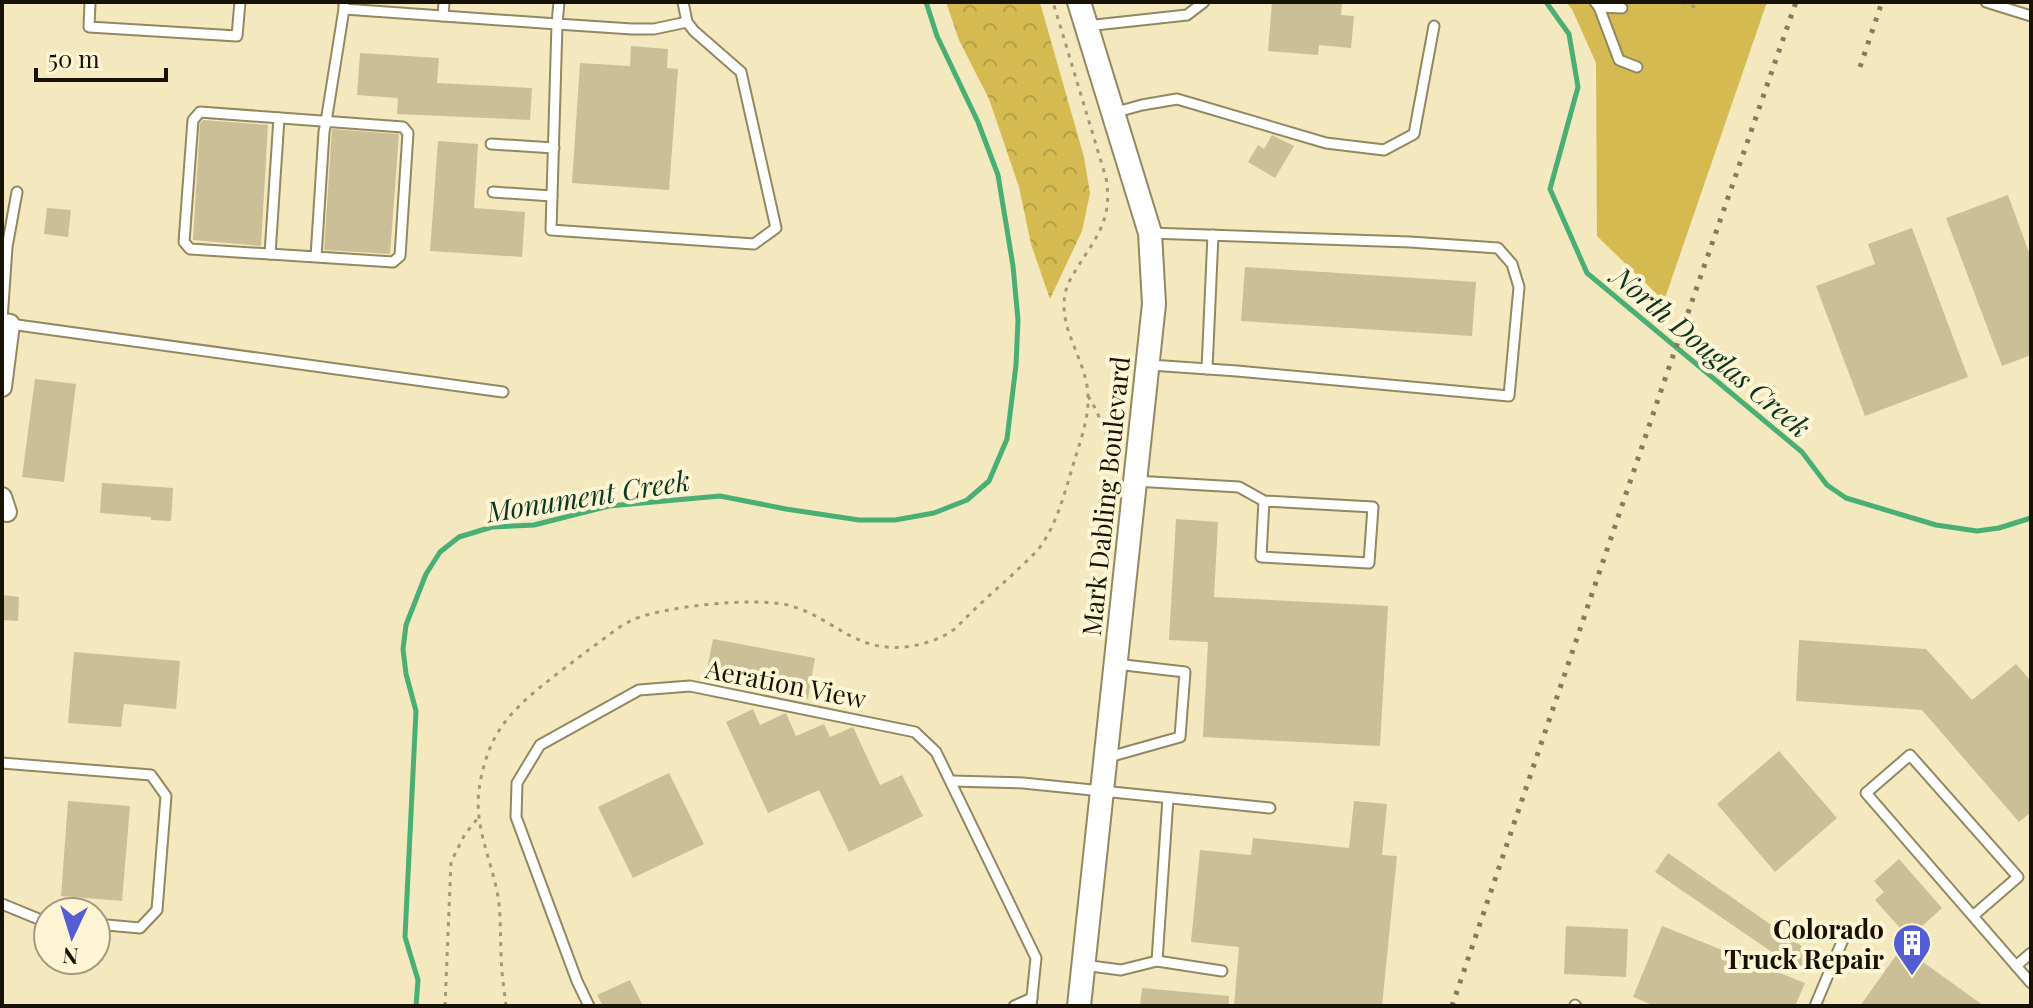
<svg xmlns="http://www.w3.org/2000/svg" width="2033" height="1008" viewBox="0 0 2033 1008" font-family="'Playfair Display',serif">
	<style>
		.forest { fill: url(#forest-crowns) }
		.park { fill: #d5ba52 }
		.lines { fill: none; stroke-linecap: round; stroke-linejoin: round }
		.stream { stroke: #49af73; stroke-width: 5 }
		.building { fill: #cabf97 }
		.service-casing { stroke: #928861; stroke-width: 13 }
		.minor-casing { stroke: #928861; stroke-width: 22 }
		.tertiary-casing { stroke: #928861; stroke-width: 26 }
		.path { stroke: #a19979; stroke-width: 3; stroke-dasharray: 4 6; stroke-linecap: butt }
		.service { stroke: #fff; stroke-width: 9 }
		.minor { stroke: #fff; stroke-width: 18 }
		.tertiary { stroke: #fff; stroke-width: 22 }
		.rail { stroke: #847c60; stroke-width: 5; stroke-dasharray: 4 8; stroke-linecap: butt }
		.labels { text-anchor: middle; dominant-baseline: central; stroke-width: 8; stroke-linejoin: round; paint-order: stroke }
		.street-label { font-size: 26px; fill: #161204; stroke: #fef5d4 }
		.poi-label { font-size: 26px; font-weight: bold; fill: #161204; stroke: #fef5d4; text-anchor: end }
		.water-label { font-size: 28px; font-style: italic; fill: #0b371f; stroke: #fef5d4 }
	</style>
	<defs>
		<pattern id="forest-crowns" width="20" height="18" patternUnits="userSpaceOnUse" patternTransform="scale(2)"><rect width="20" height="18" fill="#d5ba52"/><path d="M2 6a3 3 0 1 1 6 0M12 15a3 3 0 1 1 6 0" fill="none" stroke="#b69f46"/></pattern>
	</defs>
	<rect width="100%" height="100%" fill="#f3e8be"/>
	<path class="forest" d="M946 2H1039L1041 6 1084 157 1090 193 1082 231 1050 299 1031 244 1019 187 989 99 959 40Z"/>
	<path class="park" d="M1566 2H1767L1664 301 1597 236 1596 63 1572 9Z"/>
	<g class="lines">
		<g class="stream">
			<path d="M1546 2 1569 34 1578 87 1550 189 1587 273 1802 452 1827 485 1846 498 1936 525 1977 531 1999 528 2031 518"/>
			<path d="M416 1006 418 980 405 937 416 711 406 674 403 649 406 625 426 574 440 552 459 537 492 527 534 525 609 506 720 496 786 509 859 520H895L934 513 967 500 989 481 1007 439 1016 365 1018 320 1013 266 998 175 978 122 937 36 926 2"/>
		</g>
	</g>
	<g class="building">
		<path d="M1272 2H1342L1341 15 1354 16 1351 48 1319 45 1318 55 1268 51Z"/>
		<path d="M631 46 668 49 667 68 678 69 669 190 572 183 580 63 630 66Z"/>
		<path d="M360 53 439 58 437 83 532 88 530 120 397 114 398 98 357 95Z"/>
		<path d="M203 120 268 125 261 246 193 240 200 123Z"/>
		<path d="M332 129 399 134 390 254 324 250Z"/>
		<path d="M1272 135 1294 146 1275 178 1248 162 1258 145 1264 149Z"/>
		<path d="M438 141 478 144 474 208 525 212 522 257 430 251Z"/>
		<path d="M2008 195 2031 258V355L2002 366 1946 218Z"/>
		<path d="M47 208 71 210 68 237 44 234Z"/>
		<path d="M1912 228 1968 377 1865 416 1816 286 1875 264 1868 244Z"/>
		<path d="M1245 267 1476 282 1472 336 1241 321Z"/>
		<path d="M35 379 76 384 64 482 22 477Z"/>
		<path d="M102 483 173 488 171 521 151 520V517L100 513Z"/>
		<path d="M1176 519 1218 522 1214 597 1388 606 1380 746 1203 737 1208 642 1169 640Z"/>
		<path d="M2 595 19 597 18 621 2 620Z"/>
		<path d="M713 639 815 658 808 699 705 680Z"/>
		<path d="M1799 640 1926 649 1972 700 2016 664 2031 681V812L2019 822 1922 710 1796 701Z"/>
		<path d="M74 652 180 661 176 709 124 704 121 727 68 723Z"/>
		<path d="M753 709 760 725 786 713 796 736 824 724 830 737 853 727 880 785 902 775 923 816 849 852 819 790 768 813 726 722Z"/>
		<path d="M1779 751 1837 818 1775 872 1717 804Z"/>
		<path d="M669 773 704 844 633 878 598 807Z"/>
		<path d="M68 801 130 806 122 901 61 896Z"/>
		<path d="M1354 801 1387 804 1382 855 1397 856 1382 1006H1234L1239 947 1191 942 1200 850 1251 855 1253 838 1349 848Z"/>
		<path d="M1668 853 1816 956 1804 974 1655 872Z"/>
		<path d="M1899 859 1942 908 1909 938 1875 900 1884 892 1874 881Z"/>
		<path d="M1566 926 1628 929 1626 977 1564 974Z"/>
		<path d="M1662 926 1805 983 1795 1006H1655L1633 997Z"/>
		<path d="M1902 947 1984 1006H1860Z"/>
		<path d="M630 980 643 1006H603L597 995Z"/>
		<path d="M1142 988 1229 996V1006H1140Z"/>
	</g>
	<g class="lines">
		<defs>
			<g id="service">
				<path d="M90 2 89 27 237 36 240 2"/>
				<path d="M344 2V9L557 24 551 230 754 244 776 228 741 72 694 31 687 22 683 2"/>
				<path d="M559 2 557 24 632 29H654L687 22"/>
				<path d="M1595 2 1599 7 1619 60 1637 67"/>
				<path d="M1986 2 2031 16"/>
				<path d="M1599 7 1622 8"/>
				<path d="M443 16 444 2"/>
				<path d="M1086 26 1187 15 1204 2"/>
				<path d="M1113 113 1142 105 1177 99 1326 143 1384 150 1414 134 1434 26"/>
				<path d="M491 144 554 148"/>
				<path d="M493 192 552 196"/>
				<path d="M270 254 279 118"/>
				<path d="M316 257 393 262 400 256 408 133 403 127 200 112 193 120 184 242 190 249 316 257 324 132 326 122 344 9"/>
				<path d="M2 320 7 247 17 192"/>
				<path d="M10 324 503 392"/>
				<path d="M1150 365 1237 371 1509 396 1519 287 1512 264 1498 248 1410 242 1150 233"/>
				<path d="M1207 369 1213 235"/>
				<path d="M1134 481 1239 487 1264 501 1373 507 1369 563 1261 557 1264 501"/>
				<path d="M1109 757 1180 737 1185 672 1116 664"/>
				<path d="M2 763 151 775 166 796 157 910 140 928 96 924"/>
				<path d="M951 781 1023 783 1270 808"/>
				<path d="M1168 798 1157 961 1222 971"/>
				<path d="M2 904 41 920H48"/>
				<path d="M1974 915 2018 877 1910 755 1866 793 2031 983"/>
				<path d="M1083 965 1121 970 1157 961"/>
				<path d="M2016 966 2031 953"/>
				<path d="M1575 1005 1576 1006"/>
				<path d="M589 1006 577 981 516 817 517 783 540 745 639 690 690 686 915 732 936 752 1036 958 1031 1006"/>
				<path d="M1014 1006 1032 998"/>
				<path d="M1815 1006 1847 930"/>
			</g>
			<g id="minor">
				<path d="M2 323 10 324 2 387"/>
				<path d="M2 497 7 512"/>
			</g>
			<path id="tertiary" d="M1079 2 1150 233 1154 304 1079 1006"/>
		</defs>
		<use href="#service" class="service-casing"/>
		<use href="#minor" class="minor-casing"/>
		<use href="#tertiary" class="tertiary-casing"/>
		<g class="path">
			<path d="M1682 2 1695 7"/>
			<path d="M1088 396C1101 415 1105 438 1118 457"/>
			<path d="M445 1006 451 862 465 834 478 818"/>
			<path d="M506 1006C504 988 501 970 501 952 500 933 501 915 498 897 492 861 474 827 479 790 482 767 490 741 505 722 527 694 559 673 587 651 602 641 616 628 632 620 664 606 755 597 788 605 836 618 855 655 912 646 928 643 943 638 956 628 973 610 992 593 1010 577 1020 567 1031 558 1040 547 1058 522 1065 491 1074 462 1080 442 1089 418 1088 396 1087 359 1056 328 1066 290 1068 282 1073 275 1077 268 1097 236 1113 219 1106 178L1053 2"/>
		</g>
		<use href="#service" class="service"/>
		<use href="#minor" class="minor"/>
		<use href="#tertiary" class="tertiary"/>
		<g class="rail">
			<path d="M1860 67 1882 2"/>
			<path d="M1452 1006 1665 379 1796 2"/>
		</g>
	</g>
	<defs>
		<symbol id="building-pin" viewBox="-11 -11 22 30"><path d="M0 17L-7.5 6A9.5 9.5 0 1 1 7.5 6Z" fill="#545ed4" stroke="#fef5d4"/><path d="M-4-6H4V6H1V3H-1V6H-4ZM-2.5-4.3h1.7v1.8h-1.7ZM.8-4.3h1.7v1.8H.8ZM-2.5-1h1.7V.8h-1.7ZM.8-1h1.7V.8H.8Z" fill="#fff"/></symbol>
	</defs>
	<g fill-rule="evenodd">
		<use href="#building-pin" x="1890" y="921" width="44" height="60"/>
	</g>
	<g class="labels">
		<g class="street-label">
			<text transform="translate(1105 496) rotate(-84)">Mark Dabling Boulevard</text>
			<text transform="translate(786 683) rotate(11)">Aeration View</text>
		</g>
		<g class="poi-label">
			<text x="1884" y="928">Colorado<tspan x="1884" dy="30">Truck Repair</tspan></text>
		</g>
		<g class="water-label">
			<text transform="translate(1712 351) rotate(40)">North Douglas Creek</text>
			<text transform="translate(588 495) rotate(-9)">Monument Creek</text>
		</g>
	</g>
	<rect width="2033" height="1008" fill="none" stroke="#161204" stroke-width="8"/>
	<g transform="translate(72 936) rotate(184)"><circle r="38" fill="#fef5d4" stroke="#a19a81" stroke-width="2"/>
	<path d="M0-6L14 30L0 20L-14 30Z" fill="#545ed4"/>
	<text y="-12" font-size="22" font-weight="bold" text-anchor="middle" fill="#161204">N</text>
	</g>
	<path d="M36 68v12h130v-12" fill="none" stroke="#161204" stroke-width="4"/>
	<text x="48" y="68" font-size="24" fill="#161204" stroke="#fef5d4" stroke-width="6" paint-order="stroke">50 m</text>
</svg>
